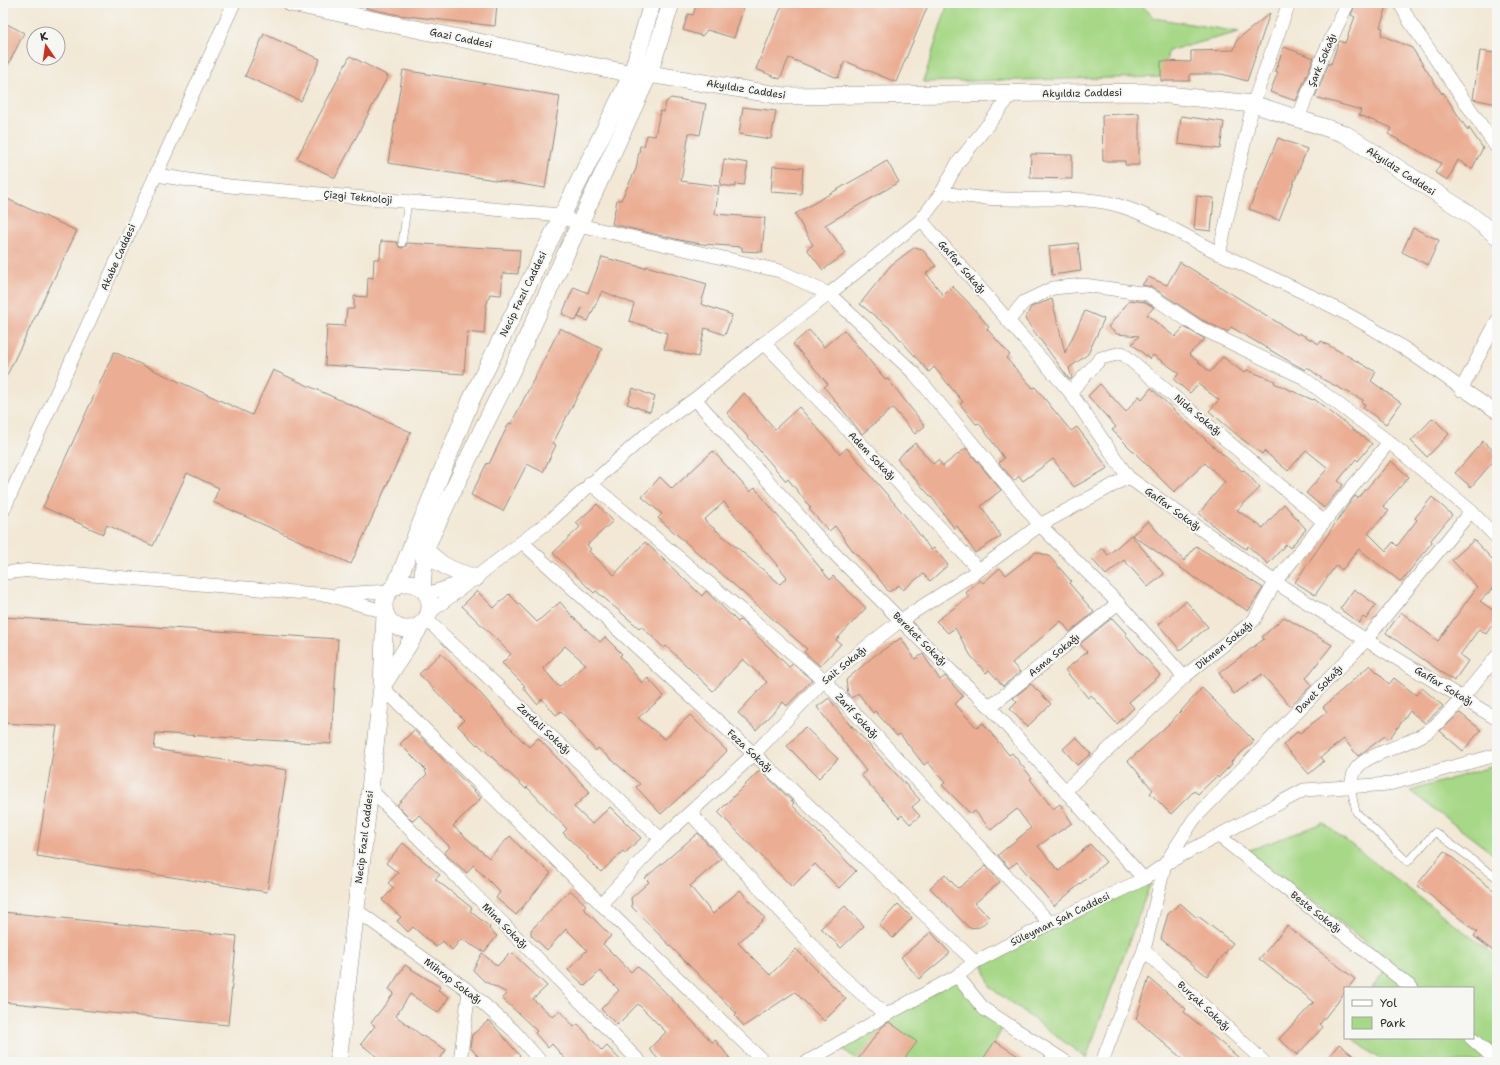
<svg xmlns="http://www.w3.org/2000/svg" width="1500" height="1065" viewBox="0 0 1500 1065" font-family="'Shantell Sans',sans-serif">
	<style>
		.green { fill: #a7d887; stroke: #698259 }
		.building { fill: #ebad93; fill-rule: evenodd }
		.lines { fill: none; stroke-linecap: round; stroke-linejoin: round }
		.service-casing { stroke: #8e8a80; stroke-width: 8 }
		.minor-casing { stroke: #8e8a80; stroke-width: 14 }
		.tertiary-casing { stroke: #8e8a80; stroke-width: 18 }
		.service { stroke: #fff; stroke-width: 7 }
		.minor { stroke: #fff; stroke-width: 13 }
		.tertiary { stroke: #fff; stroke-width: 17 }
		.labels { text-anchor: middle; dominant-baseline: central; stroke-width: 4; stroke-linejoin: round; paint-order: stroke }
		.street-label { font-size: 10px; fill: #2b2b2b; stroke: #f6f6f2 }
	</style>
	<rect width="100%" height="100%" fill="#f6f6f2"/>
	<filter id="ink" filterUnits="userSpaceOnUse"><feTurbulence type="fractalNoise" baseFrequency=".025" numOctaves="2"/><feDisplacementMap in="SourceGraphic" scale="8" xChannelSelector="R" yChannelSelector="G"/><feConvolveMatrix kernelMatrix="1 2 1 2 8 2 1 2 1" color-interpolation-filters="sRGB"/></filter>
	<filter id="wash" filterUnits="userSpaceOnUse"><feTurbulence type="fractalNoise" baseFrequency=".012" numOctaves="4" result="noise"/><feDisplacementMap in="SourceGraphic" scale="16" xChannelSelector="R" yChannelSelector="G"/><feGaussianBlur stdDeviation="0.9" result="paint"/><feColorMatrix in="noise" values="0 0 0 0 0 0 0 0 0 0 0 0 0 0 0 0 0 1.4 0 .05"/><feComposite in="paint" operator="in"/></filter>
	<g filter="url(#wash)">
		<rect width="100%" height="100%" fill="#f2e8d5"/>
		<g class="green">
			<path d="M948 3H1140L1154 18 1239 32 1168 51 1164 77 923 82Z"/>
			<path d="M1497 765V857L1410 791Z"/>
			<path d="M1323 823 1497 957V1044L1495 1042 1479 1062H1383L1352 1038H1473V988H1372L1391 961 1247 851Z"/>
			<path d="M1151 882 1086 1058 991 988 982 963Z"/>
			<path d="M959 978 1005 1023 984 1062H861L840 1047Z"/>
		</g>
		<g id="blocks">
			<g class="building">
				<path d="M366 3H497L495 26 399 15 366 8Z"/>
				<path d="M697 3H745L734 38 707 30 702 36 683 30 688 14 693 15Z"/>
				<path d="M783 3H929L896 82 845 61 838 78 789 58 780 79 756 69Z"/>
				<path d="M1356 3H1388L1380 27 1383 28 1381 35 1412 48 1442 94 1443 92 1468 131 1469 128 1483 148 1472 169 1458 160 1448 180 1435 173 1441 163 1388 134 1392 128 1359 115 1361 110 1315 97 1329 63 1331 64 1339 41 1345 43 1355 17 1351 15Z"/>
				<path d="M1270 13 1247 81 1222 74H1190V81H1161V61L1191 62V51L1234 50 1237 40Z"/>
				<path d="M3 22 24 33 3 75Z"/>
				<path d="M264 34 320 59 301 101 245 76Z"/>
				<path d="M1284 47 1314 58 1296 101 1270 92 1278 72 1275 71Z"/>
				<path d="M1480 51 1497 53V104L1473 99Z"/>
				<path d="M350 56 388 76 335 178 297 158Z"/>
				<path d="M403 70 560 96 545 188 388 163Z"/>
				<path d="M671 98 706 104 700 135 689 133 681 181 719 186 715 214 765 218 762 252 742 251V247L702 244 684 241 612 224 617 200H621L636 169 640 146H644L647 135 655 136 660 111 664 112 666 102Z"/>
				<path d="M743 107 776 111 771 139 739 134Z"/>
				<path d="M1139 113V165H1125V161H1103L1102 115Z"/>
				<path d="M1181 116 1224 122 1220 149 1178 144Z"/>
				<path d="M1278 138 1307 149 1279 220 1249 209Z"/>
				<path d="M1031 154 1072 155V179L1030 178Z"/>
				<path d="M724 159 748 163 744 185 736 184 735 187 720 185Z"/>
				<path d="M887 161 899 182 825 225 846 253 823 270 807 249 813 245 795 214Z"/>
				<path d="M773 166 803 168 801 194 771 192Z"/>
				<path d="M1197 196 1214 198 1211 231 1194 229Z"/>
				<path d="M3 197 77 231 3 383Z"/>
				<path d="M1413 228 1439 240 1428 265 1402 252Z"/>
				<path d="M381 241 397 242 399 247 402 248 406 246 407 243 520 250 518 274 503 273 501 295 490 294 486 306 484 334 467 332 464 374 325 365 327 325 345 326 347 309H354V296L367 297 368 277 373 278 374 259H380Z"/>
				<path d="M1078 243 1081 271 1052 275 1049 246Z"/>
				<path d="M915 247 922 249 936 266 926 273 943 295 952 286 967 301 989 327 987 329 1010 355 1006 358 1033 388 1035 387 1071 431 1077 427 1108 468 1074 487 1053 459 1023 481 1019 476 1014 481 999 463 1004 458 979 423 976 424 960 404 963 402 934 367 929 372 891 329 860 304 891 265Z"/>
				<path d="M602 257 645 268 646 266 707 284 701 304 732 315 725 335 705 328 698 357 664 349 667 333 629 321 634 304 602 291 588 321 578 317 582 308 576 321 562 314 574 287 588 293Z"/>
				<path d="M1180 262 1298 335 1299 333 1319 344 1321 341 1376 372 1371 381 1401 403 1386 424 1363 408 1365 404 1362 403 1363 400 1324 380 1307 367 1305 370 1282 357 1231 327 1228 332 1202 320 1152 287 1142 285 1148 277 1167 285Z"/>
				<path d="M1052 299 1065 353 1085 311 1104 319 1088 354 1069 368 1072 378 1070 380 1025 319 1031 307Z"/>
				<path d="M1130 300 1145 302 1154 307 1147 315 1175 337 1184 327 1205 339 1189 354 1210 372 1223 357 1244 373 1247 370 1275 381 1274 383 1313 400 1314 399 1372 444 1358 461 1356 459 1338 481 1343 485 1324 508 1306 493 1328 468 1306 450 1288 471 1264 451 1262 454 1242 439 1209 411 1219 400 1198 384 1190 393 1174 380 1179 373 1153 355 1150 359 1132 344 1139 336 1117 334 1108 327Z"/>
				<path d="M560 328 602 349 553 443 556 445 543 472 527 464 503 511 471 495 487 463 489 464 509 423 511 424Z"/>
				<path d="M809 330 824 347 844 330 886 380 888 379 925 426 915 434 893 408 862 434 824 387 828 384 793 344Z"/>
				<path d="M114 352 252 415 273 370 411 432 351 564 213 502 219 488 187 473 153 546 107 525 103 534 43 507Z"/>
				<path d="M1100 384 1126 412 1139 396 1142 399 1151 388 1197 432 1242 471 1244 470 1260 488 1237 510 1263 528 1284 504 1306 529 1290 548 1286 544 1268 564 1248 546 1246 549 1221 532 1199 513 1225 482 1205 463 1174 492 1112 430 1116 427 1088 396Z"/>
				<path d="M633 388 655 397 650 412 627 404Z"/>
				<path d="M744 393 775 429 799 407 840 454 847 448 907 518 931 550 934 548 948 565 930 581 923 574 903 590 899 585 889 592 876 575 853 551 835 526 829 531 809 509 811 508 788 479 786 481 727 413Z"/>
				<path d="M1433 418 1449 434 1427 457 1411 441Z"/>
				<path d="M1483 441 1497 454V457L1471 487 1455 473Z"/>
				<path d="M915 443 933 464 938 460 943 466 966 448 1001 490 981 506 1001 536 975 553 957 526 954 528 933 499 897 459Z"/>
				<path d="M713 451 750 492 755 488 830 580 833 576 866 608 836 640 841 644 820 666 804 652 807 649 658 518 662 514 642 497 660 477 672 489ZM724 502 787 577 780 584 704 520Z"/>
				<path d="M1391 461 1409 477 1383 506 1389 511 1368 533 1386 551 1393 542 1397 546 1417 520 1415 518 1432 497 1452 515 1431 540 1432 542 1401 582 1359 549 1342 570 1336 565 1315 595 1295 582 1351 501 1355 496 1358 498Z"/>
				<path d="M597 504 613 521 587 545 591 549 589 551 614 575 645 542 702 596 706 591 738 622 740 620 746 625 789 667 793 664 812 680 787 706 783 702 756 730 738 713 767 682 743 659 713 691 666 646 664 648 641 626 639 628 596 591 594 593 553 553 580 527 576 523Z"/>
				<path d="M1148 521 1184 561 1196 546 1263 588 1248 611 1197 579 1132 535Z"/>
				<path d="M1131 535 1164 574 1148 587 1124 560 1106 575 1091 558 1102 548 1108 555Z"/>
				<path d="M1474 540 1497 564V585L1480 601 1497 613V618L1486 634 1479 629 1460 655 1468 661 1454 681 1386 633 1401 612 1438 641 1477 587 1452 560Z"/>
				<path d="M1036 552 1049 556 1071 581 1069 583 1094 612 1070 632 1061 621 1012 663 1020 672 1003 686 989 670 986 673 971 656 955 628 948 633 936 621 969 597 966 593 980 580 983 583 1000 568 1006 575Z"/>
				<path d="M1354 589 1376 605 1366 619 1363 617 1359 623 1340 609Z"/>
				<path d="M477 591 494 608 509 594 537 622 560 602 573 617 600 642 605 637 622 654 620 656 642 683 648 678 664 696 638 718 665 739 690 715 727 751 703 776 661 814 636 787 640 784 598 748 596 751 561 711 556 715 542 699 537 704 523 687 525 686 502 663 511 654 462 606ZM565 646 586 664 559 687 543 668Z"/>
				<path d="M1186 601 1208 627 1180 650 1158 624Z"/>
				<path d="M3 617 338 639 331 744 156 733 154 749 287 770 267 892 37 856 57 726 3 723Z"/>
				<path d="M1284 617 1332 645 1306 678 1312 685 1290 706 1262 674 1234 694 1219 673 1264 639 1262 637Z"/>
				<path d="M1112 618 1126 633 1125 634 1160 675 1129 702 1134 708 1117 724 1091 695 1088 698 1065 670 1087 652 1080 644Z"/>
				<path d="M901 638 915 659 923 654 940 680 945 676 963 696 955 704 977 728 983 723 1009 755 1012 753 1032 778 1030 779 1053 809 1060 804 1072 823 1038 846 1059 871 1090 844 1106 862 1054 906 1017 862 1009 868 998 855 1031 828 1017 809 991 830 975 811 971 814 942 785 945 783 928 762 924 765 900 734 897 736 875 711 873 713 858 693 852 698 848 694 846 680 874 656Z"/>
				<path d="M441 653 481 694 504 720 503 721 529 747 538 738 590 792 574 807 592 824 610 807 641 838 625 853 623 851 601 872 587 858 588 857 563 833 567 829 527 787 526 789 478 744 477 745 458 726 464 720 419 674Z"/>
				<path d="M1370 665 1389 684 1394 678 1416 695 1422 688 1443 706 1425 723 1410 711 1389 739 1385 736 1358 756 1344 739 1321 757 1324 761 1309 774 1283 745 1298 731 1300 733 1327 712 1323 707Z"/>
				<path d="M1031 684 1051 704 1027 727 1010 709 1017 702 1013 698Z"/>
				<path d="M1202 688 1254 741 1231 762 1232 764 1218 778 1217 776 1198 794 1194 791 1171 814 1150 793 1153 790 1128 761 1170 723Z"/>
				<path d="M829 698 852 728 851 725 920 800 912 807 920 816 910 824 902 815 899 818 861 775 866 771 817 707Z"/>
				<path d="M1460 713 1481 730 1463 751 1440 731Z"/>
				<path d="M805 727 838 759 819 778 787 746Z"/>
				<path d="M414 730 481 798 453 826 489 858 510 836 525 852 551 873 516 915 496 898 500 892 473 865 467 873 444 853 450 847 419 815 413 821 397 805 427 774 425 772 426 770 400 744Z"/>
				<path d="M1076 737 1091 754 1077 765 1063 749Z"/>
				<path d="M760 770 794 803 792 805 856 871 839 888 815 864 792 887 718 812Z"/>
				<path d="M698 833 721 859 690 886 713 914 740 890 765 918 738 943 770 975 796 949 846 999 824 1021 795 992 744 1026 735 1016 737 1014 632 907 631 898 649 882 645 878Z"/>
				<path d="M403 843 440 875 435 879 472 908 470 911 490 927 489 929 497 936 484 952 461 939 452 950 443 941 436 947 413 927 408 932 397 921 401 917 382 900 394 888 388 883 398 873 386 863Z"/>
				<path d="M1444 851 1497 893V954L1474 936 1477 932 1417 885Z"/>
				<path d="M986 866 1000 882 975 903 990 918 980 927 969 928 930 888 945 874 957 888 960 887Z"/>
				<path d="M570 890 586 905 583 908 611 936 603 944 631 972 637 966 662 989 712 1042 715 1040 733 1062H661L649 1049 666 1032 638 1004 617 1025 601 1009 619 990 600 971 585 986 568 970 587 950 566 929 547 950 531 935V930Z"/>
				<path d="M1180 903 1197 918 1198 916 1233 943 1207 976 1161 939 1168 914Z"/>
				<path d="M898 904 912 918 893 938 879 925Z"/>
				<path d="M845 906 864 926 841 948 821 928Z"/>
				<path d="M3 912 237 936 228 1025 3 1002Z"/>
				<path d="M1287 926 1355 979 1348 988H1345V992L1320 1024 1323 1027 1297 1055 1279 1039 1314 1002 1259 959Z"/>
				<path d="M931 932 950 953 919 979 901 957Z"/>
				<path d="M511 952 547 986 533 999 553 1017 560 1011 574 1027 578 1024 602 1051 607 1046 622 1062H568L552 1044 548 1048 535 1033 537 1031 502 998 507 993 484 981 473 970 482 953 497 966Z"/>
				<path d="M405 965 440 987 438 990 449 997 438 1013 410 994 396 1016 421 1035 446 1050 438 1062H372L376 1056 361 1044 375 1026 371 1023 394 993 389 989Z"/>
				<path d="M1149 978 1186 1009 1184 1012 1244 1062H1186L1136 1019Z"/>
				<path d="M489 1020 520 1056 513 1062H483L470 1047 472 1035Z"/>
				<path d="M889 1022 917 1042 902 1062H856L882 1027Z"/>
				<path d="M995 1041 1027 1062H981Z"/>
				<path d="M1339 1044 1361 1062H1324Z"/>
			</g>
		</g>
	</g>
	<g filter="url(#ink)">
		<use href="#blocks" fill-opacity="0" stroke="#8e8a80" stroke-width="1"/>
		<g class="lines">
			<defs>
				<g id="service">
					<path d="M402 243 408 201"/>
					<path d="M1351 788 1356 812 1408 862 1435 832 1497 878"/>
				</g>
				<g id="minor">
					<path d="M1400 3 1410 22 1497 148"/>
					<path d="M1298 118 1323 56 1348 3"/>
					<path d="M156 175 229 186 561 215 579 225 780 271 829 294 914 373 1040 525 1118 603 1184 677"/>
					<path d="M942 192C980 201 1021 199 1061 199 1078 200 1096 199 1113 204 1152 214 1184 237 1221 254 1274 280 1330 302 1380 333 1420 357 1457 387 1497 412"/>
					<path d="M921 220 1070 392 1128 477 1275 582 1366 640 1497 719"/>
					<path d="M1219 254 1253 104 1289 3"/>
					<path d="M1009 320 1024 302 1053 288 1084 285 1148 294 1198 327 1302 377 1389 442 1471 511 1497 538"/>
					<path d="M764 343 893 477 979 570"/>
					<path d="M1461 390 1497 321"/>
					<path d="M1070 392 1101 358 1122 353 1324 522"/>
					<path d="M695 399 819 538 952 672 990 707 1144 879"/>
					<path d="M590 483 824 680 1050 923"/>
					<path d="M3 511 234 3"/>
					<path d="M522 542 754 754 975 962"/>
					<path d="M3 573 32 570 329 595 385 612"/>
					<path d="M339 594 390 591"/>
					<path d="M427 594 466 581"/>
					<path d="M429 613 552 519 649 432 695 399 764 343 829 294 921 220 942 192 957 164 1012 94"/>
					<path d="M426 619 661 839"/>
					<path d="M382 687 601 904 764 1062"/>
					<path d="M990 707 1118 603"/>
					<path d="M1351 788C1352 781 1352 774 1357 768 1368 753 1409 745 1427 732 1454 711 1475 682 1497 656"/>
					<path d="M370 789 640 1062"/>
					<path d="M1066 790 1184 677 1254 620 1275 582 1389 442"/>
					<path d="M690 813 837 972 886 1015"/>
					<path d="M1219 836 1412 988"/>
					<path d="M601 904 661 839 754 754 824 680 901 620 979 570 1040 525 1128 477"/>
					<path d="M356 910 469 991 514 1031 541 1062"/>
					<path d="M1144 950 1264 1062"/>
					<path d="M957 976 984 1009 1066 1062"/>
					<path d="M1471 1038 1497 1061"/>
					<path d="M460 1062 469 991"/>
					<path d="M807 1062 886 1015 957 976 975 962 1050 923 1144 879 1165 864 1304 790 1389 784 1497 755"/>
					<path d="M1102 1062 1144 950 1165 864 1194 819 1366 640 1471 511"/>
				</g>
				<g id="tertiary">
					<path d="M291 3 632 74H649L784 96 1140 92 1253 104 1345 134 1469 214 1497 236"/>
					<path d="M425 549C441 567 453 571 476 578"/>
					<circle cx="407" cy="606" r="23"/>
					<path d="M395 587 471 400 632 74 652 3"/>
					<path d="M422 588 425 549 484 426 511 372 649 74 671 3"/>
					<path d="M383 685 421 625"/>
					<path d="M338 1062 382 687 385 612"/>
				</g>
			</defs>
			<use href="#service" class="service-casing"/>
			<use href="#minor" class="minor-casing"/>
			<use href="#tertiary" class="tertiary-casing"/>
			<use href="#service" class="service"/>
			<use href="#minor" class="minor"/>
			<use href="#tertiary" class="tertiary"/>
		</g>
	</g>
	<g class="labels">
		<g class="street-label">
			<text transform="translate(461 38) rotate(12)">Gazi Caddesi</text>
			<text transform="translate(1322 60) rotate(-67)">Şark Sokağı</text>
			<text transform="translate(746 89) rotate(9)">Akyıldız Caddesi</text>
			<text transform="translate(1082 93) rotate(-1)">Akyıldız Caddesi</text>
			<text transform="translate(1401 171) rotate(33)">Akyıldız Caddesi</text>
			<text transform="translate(358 197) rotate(5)">Çizgi Teknoloji</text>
			<text transform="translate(118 257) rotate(-66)">Akabe Caddesi</text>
			<text transform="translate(962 267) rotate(49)">Gaffar Sokağı</text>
			<text transform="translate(523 294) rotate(-64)">Necip Fazıl Caddesi</text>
			<text transform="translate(1198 415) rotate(40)">Nida Sokağı</text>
			<text transform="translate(872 456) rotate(46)">Adem Sokağı</text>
			<text transform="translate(1173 509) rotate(36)">Gaffar Sokağı</text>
			<text transform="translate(920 639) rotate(45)">Bereket Sokağı</text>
			<text transform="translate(1224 645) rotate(-39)">Dikmen Sokağı</text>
			<text transform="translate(1054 655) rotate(-39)">Asma Sokağı</text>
			<text transform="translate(844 665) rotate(-39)">Sait Sokağı</text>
			<text transform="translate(1444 686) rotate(31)">Gaffar Sokağı</text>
			<text transform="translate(1319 689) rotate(-46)">Davet Sokağı</text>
			<text transform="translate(857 716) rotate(47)">Zarif Sokağı</text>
			<text transform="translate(544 729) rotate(43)">Zerdali Sokağı</text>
			<text transform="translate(750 751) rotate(43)">Feza Sokağı</text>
			<text transform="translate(364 837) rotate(-83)">Necip Fazıl Caddesi</text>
			<text transform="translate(1316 912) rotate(38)">Beste Sokağı</text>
			<text transform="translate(1060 919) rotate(-26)">Süleyman Şah Caddesi</text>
			<text transform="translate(505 926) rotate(45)">Mina Sokağı</text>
			<text transform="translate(453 981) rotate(37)">Mihrap Sokağı</text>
			<text transform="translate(1204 1006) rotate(43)">Burçak Sokağı</text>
		</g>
	</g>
	<rect width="1500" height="1065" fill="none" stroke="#f6f6f2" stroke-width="16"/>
	<rect x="1344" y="987" width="130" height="52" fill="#f6f6f2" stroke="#a5a5a2"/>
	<rect x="1352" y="1000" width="20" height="6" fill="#ffffff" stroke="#a5a5a2"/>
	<text x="1380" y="1007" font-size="12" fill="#2b2b2b">Yol</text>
	<rect x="1352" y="1017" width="20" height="12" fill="#a7d887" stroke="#a5a5a2"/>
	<text x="1380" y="1027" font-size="12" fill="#2b2b2b">Park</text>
	<g transform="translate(46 46) rotate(347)"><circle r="19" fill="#f6f6f2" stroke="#a5a5a2"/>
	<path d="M0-3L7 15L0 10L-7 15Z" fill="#c8321e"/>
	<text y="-6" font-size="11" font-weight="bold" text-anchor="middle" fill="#2b2b2b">K</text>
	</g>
</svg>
